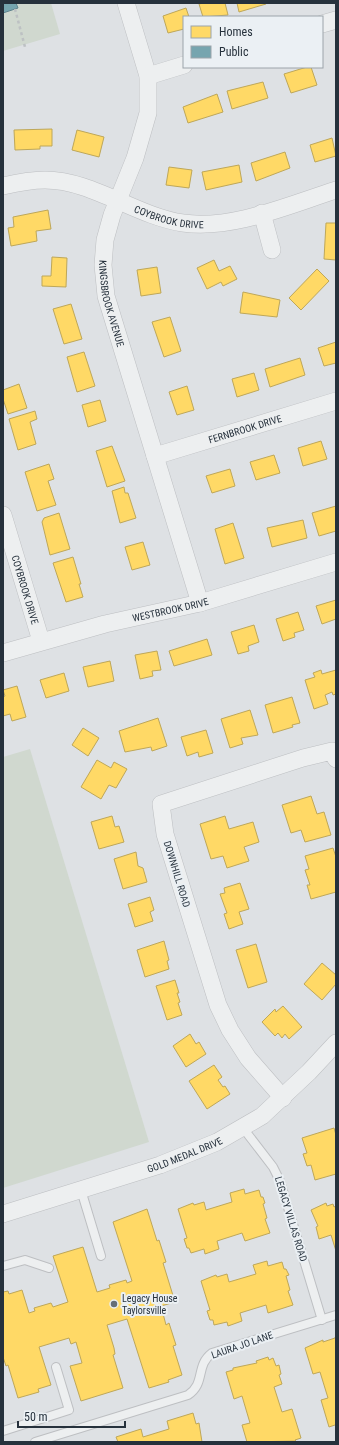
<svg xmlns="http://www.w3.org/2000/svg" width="339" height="1445" viewBox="0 0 339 1445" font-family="'Roboto Condensed',sans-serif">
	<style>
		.green { fill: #d0d8cf }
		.homes { fill: #ffd966; stroke: #bea759 }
		.public { fill: #76a5af; stroke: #5e828c }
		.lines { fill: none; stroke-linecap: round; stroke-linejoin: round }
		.lane-casing { stroke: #bdbfc2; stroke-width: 10 }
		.street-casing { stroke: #bdbfc2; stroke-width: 18 }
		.path { stroke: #bdc1c3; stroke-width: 2.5; stroke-dasharray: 3 3; stroke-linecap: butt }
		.lane { stroke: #edeff0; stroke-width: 8 }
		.street { stroke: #edeff0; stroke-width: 17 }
		.poi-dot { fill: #666f77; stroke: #ebf0f4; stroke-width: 1.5 }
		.labels { text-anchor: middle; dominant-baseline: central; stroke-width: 4; stroke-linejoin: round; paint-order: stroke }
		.street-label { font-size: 10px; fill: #26313c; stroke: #ebf0f4 }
		.poi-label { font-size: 10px; fill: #26313c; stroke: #ebf0f4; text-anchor: start }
	</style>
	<rect width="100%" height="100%" fill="#dee1e4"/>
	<g class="green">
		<path d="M3 3H51L60 34 3 51Z"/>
		<path d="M30 749 149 1142 3 1188V757Z"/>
	</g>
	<g class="homes">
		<path d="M203 3H225L228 15 203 17 199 4Z"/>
		<path d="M237 3H266V4L239 12Z"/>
		<path d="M186 8 189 17H184V29L168 33 163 16Z"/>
		<path d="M307 67H311L317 85 291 93 284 74Z"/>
		<path d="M263 82 268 98 232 109 227 91Z"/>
		<path d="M217 94 223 112 188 123 183 107Z"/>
		<path d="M52 129V146H40V149L15 150 14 130Z"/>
		<path d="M77 130 104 137 99 157 72 150Z"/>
		<path d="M332 138 336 156 315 162 310 145Z"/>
		<path d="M285 152 290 168 256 181 251 163Z"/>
		<path d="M239 165 242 182 206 190 202 172Z"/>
		<path d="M169 167 192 170 189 188 166 185Z"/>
		<path d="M48 210 51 229 36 231 37 241 11 246 8 228 14 227 13 217Z"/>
		<path d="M326 223H336V260L324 259Z"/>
		<path d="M52 257 67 258 66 287 42 286V276H51Z"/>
		<path d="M214 260 219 271 230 266 237 279 223 286 221 282 207 289 197 268Z"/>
		<path d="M157 267 161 293 141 296 137 270Z"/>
		<path d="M317 269 329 281 301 310 289 298Z"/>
		<path d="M243 292 280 300 277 317 240 313Z"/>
		<path d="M71 304 82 339 64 344 53 309Z"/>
		<path d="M170 317 181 351 164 357 152 322Z"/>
		<path d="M336 342V363L324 366 318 348Z"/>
		<path d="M84 352 95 386 77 392 67 357Z"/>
		<path d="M300 358 305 375 270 387 265 369Z"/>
		<path d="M254 373 259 390 237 397 232 379Z"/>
		<path d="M19 384 27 408 8 414 3 399V390Z"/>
		<path d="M187 386 194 410 177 415 169 392Z"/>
		<path d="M100 400 106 421 88 427 82 405Z"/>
		<path d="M35 411 37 419 30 422 36 444 18 450 9 419Z"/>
		<path d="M321 441 327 459 303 466 298 448Z"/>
		<path d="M112 446 125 481 107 487 96 451Z"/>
		<path d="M274 455 280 473 256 480 250 462Z"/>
		<path d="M49 464 54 479 48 481 56 505 37 511 25 472Z"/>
		<path d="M230 469 235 486 212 493 206 476Z"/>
		<path d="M124 487 125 493H128L136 518 120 523 112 491Z"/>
		<path d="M336 506V531L319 536 312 513Z"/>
		<path d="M59 513 70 549 50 555 42 522 44 518Z"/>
		<path d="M303 520 307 538 272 547 267 528Z"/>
		<path d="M233 523 244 558 225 564 215 529Z"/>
		<path d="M143 542 150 565 132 570 125 547Z"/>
		<path d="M73 557 81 584H79L83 597 66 602 53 563Z"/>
		<path d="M336 600V619L322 624 316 606Z"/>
		<path d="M298 612 304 630 294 633 295 637 283 641 276 619Z"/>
		<path d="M254 625 259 642 248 646 249 651 238 654 231 632Z"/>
		<path d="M207 639 212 655 174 666 169 651Z"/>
		<path d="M157 651 161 670 152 671 153 676 140 679 135 655Z"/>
		<path d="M110 661 114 681 88 687 83 667Z"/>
		<path d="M321 670 322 674 336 670V694L333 695 332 692 325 695 328 704 314 709 305 680 315 677 313 673Z"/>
		<path d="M64 673 69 691 46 698 40 680Z"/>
		<path d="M17 686 26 717 12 721 10 714 3 716V697L5 696 3 690Z"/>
		<path d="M292 697 300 723 292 725 293 727 273 733 265 705Z"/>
		<path d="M250 710 258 735 241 738 243 744 230 748 221 719Z"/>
		<path d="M158 718 167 746 152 751 151 747 125 752 119 731Z"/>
		<path d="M83 728 99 738 88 756 72 745Z"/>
		<path d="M206 730 213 753 199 757 198 752 187 756 181 737Z"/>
		<path d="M97 760 111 768 114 762 127 769 116 788 109 785 101 799 81 787Z"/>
		<path d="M311 796 317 814 324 812 331 835 305 842 301 830 291 833 282 805Z"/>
		<path d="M112 816 115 827 119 826 124 842 99 849 91 822Z"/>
		<path d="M225 816 229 829 253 822 259 842 244 847 249 861 227 868 223 856 211 859 200 824Z"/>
		<path d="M333 848 336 857V892L311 899 307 885H310L305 870 309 869 305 856Z"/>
		<path d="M136 852 138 866 143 868 147 882 123 889 114 859Z"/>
		<path d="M240 883 249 909 239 912 243 924 229 929 224 914 227 913 220 894 225 893 224 888Z"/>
		<path d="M150 897 154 910 150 912 153 921 135 927 128 904Z"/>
		<path d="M164 941 169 960 167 961 169 969 145 977 137 950Z"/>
		<path d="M256 944 267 982 248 988 236 950Z"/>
		<path d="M322 963 336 975V984L322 1000 304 984Z"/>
		<path d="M175 980 179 993H177L180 1002 178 1003 182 1015 167 1020 156 986Z"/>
		<path d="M283 1006 302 1027 289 1039 285 1034 282 1038 278 1033 275 1036 262 1022 275 1009 276 1012Z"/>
		<path d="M190 1034 196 1044 199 1042 206 1054 186 1067 173 1046Z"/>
		<path d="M214 1065 222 1077 218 1080 223 1087 225 1086 230 1094 207 1109 189 1081Z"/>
		<path d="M334 1128 336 1135V1174L315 1180 311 1165 307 1166 303 1154 307 1153 302 1138Z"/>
		<path d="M244 1189 245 1194 259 1190 261 1197H263L265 1203 263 1204 267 1218 265 1219 270 1233 245 1241 242 1233 217 1241 219 1249 205 1254 204 1249 191 1253 189 1248H187L184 1239 187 1238 178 1209 193 1203 194 1205 204 1202 206 1210 232 1202 230 1193Z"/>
		<path d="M326 1203 327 1206 333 1204 334 1207 336 1206V1251L331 1235 319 1239 316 1227 318 1226 311 1210Z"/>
		<path d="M147 1209 157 1241 159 1240 166 1262 163 1263 175 1302 161 1306 166 1325 169 1323 176 1345 173 1346 182 1375 168 1380 169 1382 149 1388 127 1319 107 1325 114 1348 115 1354 113 1355 123 1388 81 1401 70 1366 82 1363 76 1342 71 1344 69 1338 39 1347 51 1385 38 1389 39 1392 18 1398 8 1365 6 1366 3 1357V1292L8 1291 9 1294 22 1290 29 1313 35 1311 34 1308 51 1303 53 1307 68 1302 53 1256 83 1247 97 1292 110 1288 109 1285 126 1280 127 1283 132 1281 113 1222Z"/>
		<path d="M267 1261 268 1266 282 1262 284 1269H286L289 1275 286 1276 290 1290 288 1291 293 1305 268 1313 266 1305 240 1313 242 1321 228 1326 227 1322 214 1325 213 1320H210L207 1311 210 1310 201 1281 216 1275 217 1277 227 1274 229 1282 256 1274 253 1265Z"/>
		<path d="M336 1336V1426L335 1425 329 1427 321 1400 328 1398 320 1372 313 1374 305 1348 323 1340V1342L335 1338Z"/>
		<path d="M268 1357 269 1360 273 1358 276 1366 279 1365 281 1374 279 1375 282 1384 274 1387 282 1412 292 1409 301 1438 295 1440 296 1441 247 1442 242 1425 250 1423 242 1396 234 1399 226 1372 233 1370V1368L257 1363 256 1361Z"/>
		<path d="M193 1413 196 1424 199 1423 202 1442H205H118L116 1437 141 1429 143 1437 169 1429 167 1421Z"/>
	</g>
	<path class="public" d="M3 3H16L18 8 3 13Z"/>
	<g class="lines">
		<defs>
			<g id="lane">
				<path d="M243 1128 273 1167 280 1181 322 1320"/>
				<path d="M81 1190 101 1256"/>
				<path d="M3 1266 25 1260 49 1268"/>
				<path d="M3 1431 69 1410 56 1367"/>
				<path d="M35 1442 188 1395C206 1383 195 1366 212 1353L336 1315"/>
			</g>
			<g id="street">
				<path id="s1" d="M126 3 148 76V113L135 158 112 215 105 240 103 265 106 296 200 603"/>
				<path d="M322 24 336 20"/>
				<path d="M148 76 184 65"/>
				<path id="s2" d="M3 186C16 183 31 180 45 180 92 180 136 216 183 223 232 230 289 205 336 190"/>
				<path d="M262 213 272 250"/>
				<path id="s3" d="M155 456 336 401"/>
				<path id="s4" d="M3 515 41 641"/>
				<path id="s5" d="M3 653 105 624 200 603 336 562"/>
				<path d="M283 1098 248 1058 230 1030 218 1005 165 834 161 804 303 758 332 751 336 759"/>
				<path id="s6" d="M3 1214 160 1165 217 1142 262 1116 309 1072 336 1043"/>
			</g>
		</defs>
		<use href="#lane" class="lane-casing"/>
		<use href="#street" class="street-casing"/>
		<path class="path" d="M15 9 25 47"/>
		<use href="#lane" class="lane"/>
		<use href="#street" class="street"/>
	</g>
	<circle class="poi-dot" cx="114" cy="1304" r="4"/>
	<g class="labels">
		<g class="street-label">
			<text stroke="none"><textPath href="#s2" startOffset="173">COYBROOK DRIVE</textPath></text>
			<text stroke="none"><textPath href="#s1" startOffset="312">KINGSBROOK AVENUE</textPath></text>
			<text stroke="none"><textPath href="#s3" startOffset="94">FERNBROOK DRIVE</textPath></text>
			<text stroke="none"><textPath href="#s4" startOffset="78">COYBROOK DRIVE</textPath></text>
			<text stroke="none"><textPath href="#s5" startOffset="173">WESTBROOK DRIVE</textPath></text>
			<text transform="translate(177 874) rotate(73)">DOWNHILL ROAD</text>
			<text stroke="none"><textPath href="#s6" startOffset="191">GOLD MEDAL DRIVE</textPath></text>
			<text transform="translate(291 1219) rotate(73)">LEGACY VILLAS ROAD</text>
			<text transform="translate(242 1345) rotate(-19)">LAURA JO LANE</text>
		</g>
		<g class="poi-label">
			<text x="122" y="1298">Legacy House<tspan x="122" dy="12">Taylorsville</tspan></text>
		</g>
	</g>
	<rect width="339" height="1445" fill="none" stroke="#26313c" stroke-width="8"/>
	<rect x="183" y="16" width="140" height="52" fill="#ebf0f4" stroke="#9ca4aa"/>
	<rect x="191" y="26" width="20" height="12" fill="#ffd966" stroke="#9ca4aa"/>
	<text x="219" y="36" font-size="12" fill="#26313c">Homes</text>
	<rect x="191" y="46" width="20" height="12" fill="#76a5af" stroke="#9ca4aa"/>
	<text x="219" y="56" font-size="12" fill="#26313c">Public</text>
	<path d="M18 1421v6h107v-6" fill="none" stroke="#26313c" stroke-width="2"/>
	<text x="24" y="1421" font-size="12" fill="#26313c" stroke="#ebf0f4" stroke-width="3" paint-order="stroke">50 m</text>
</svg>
